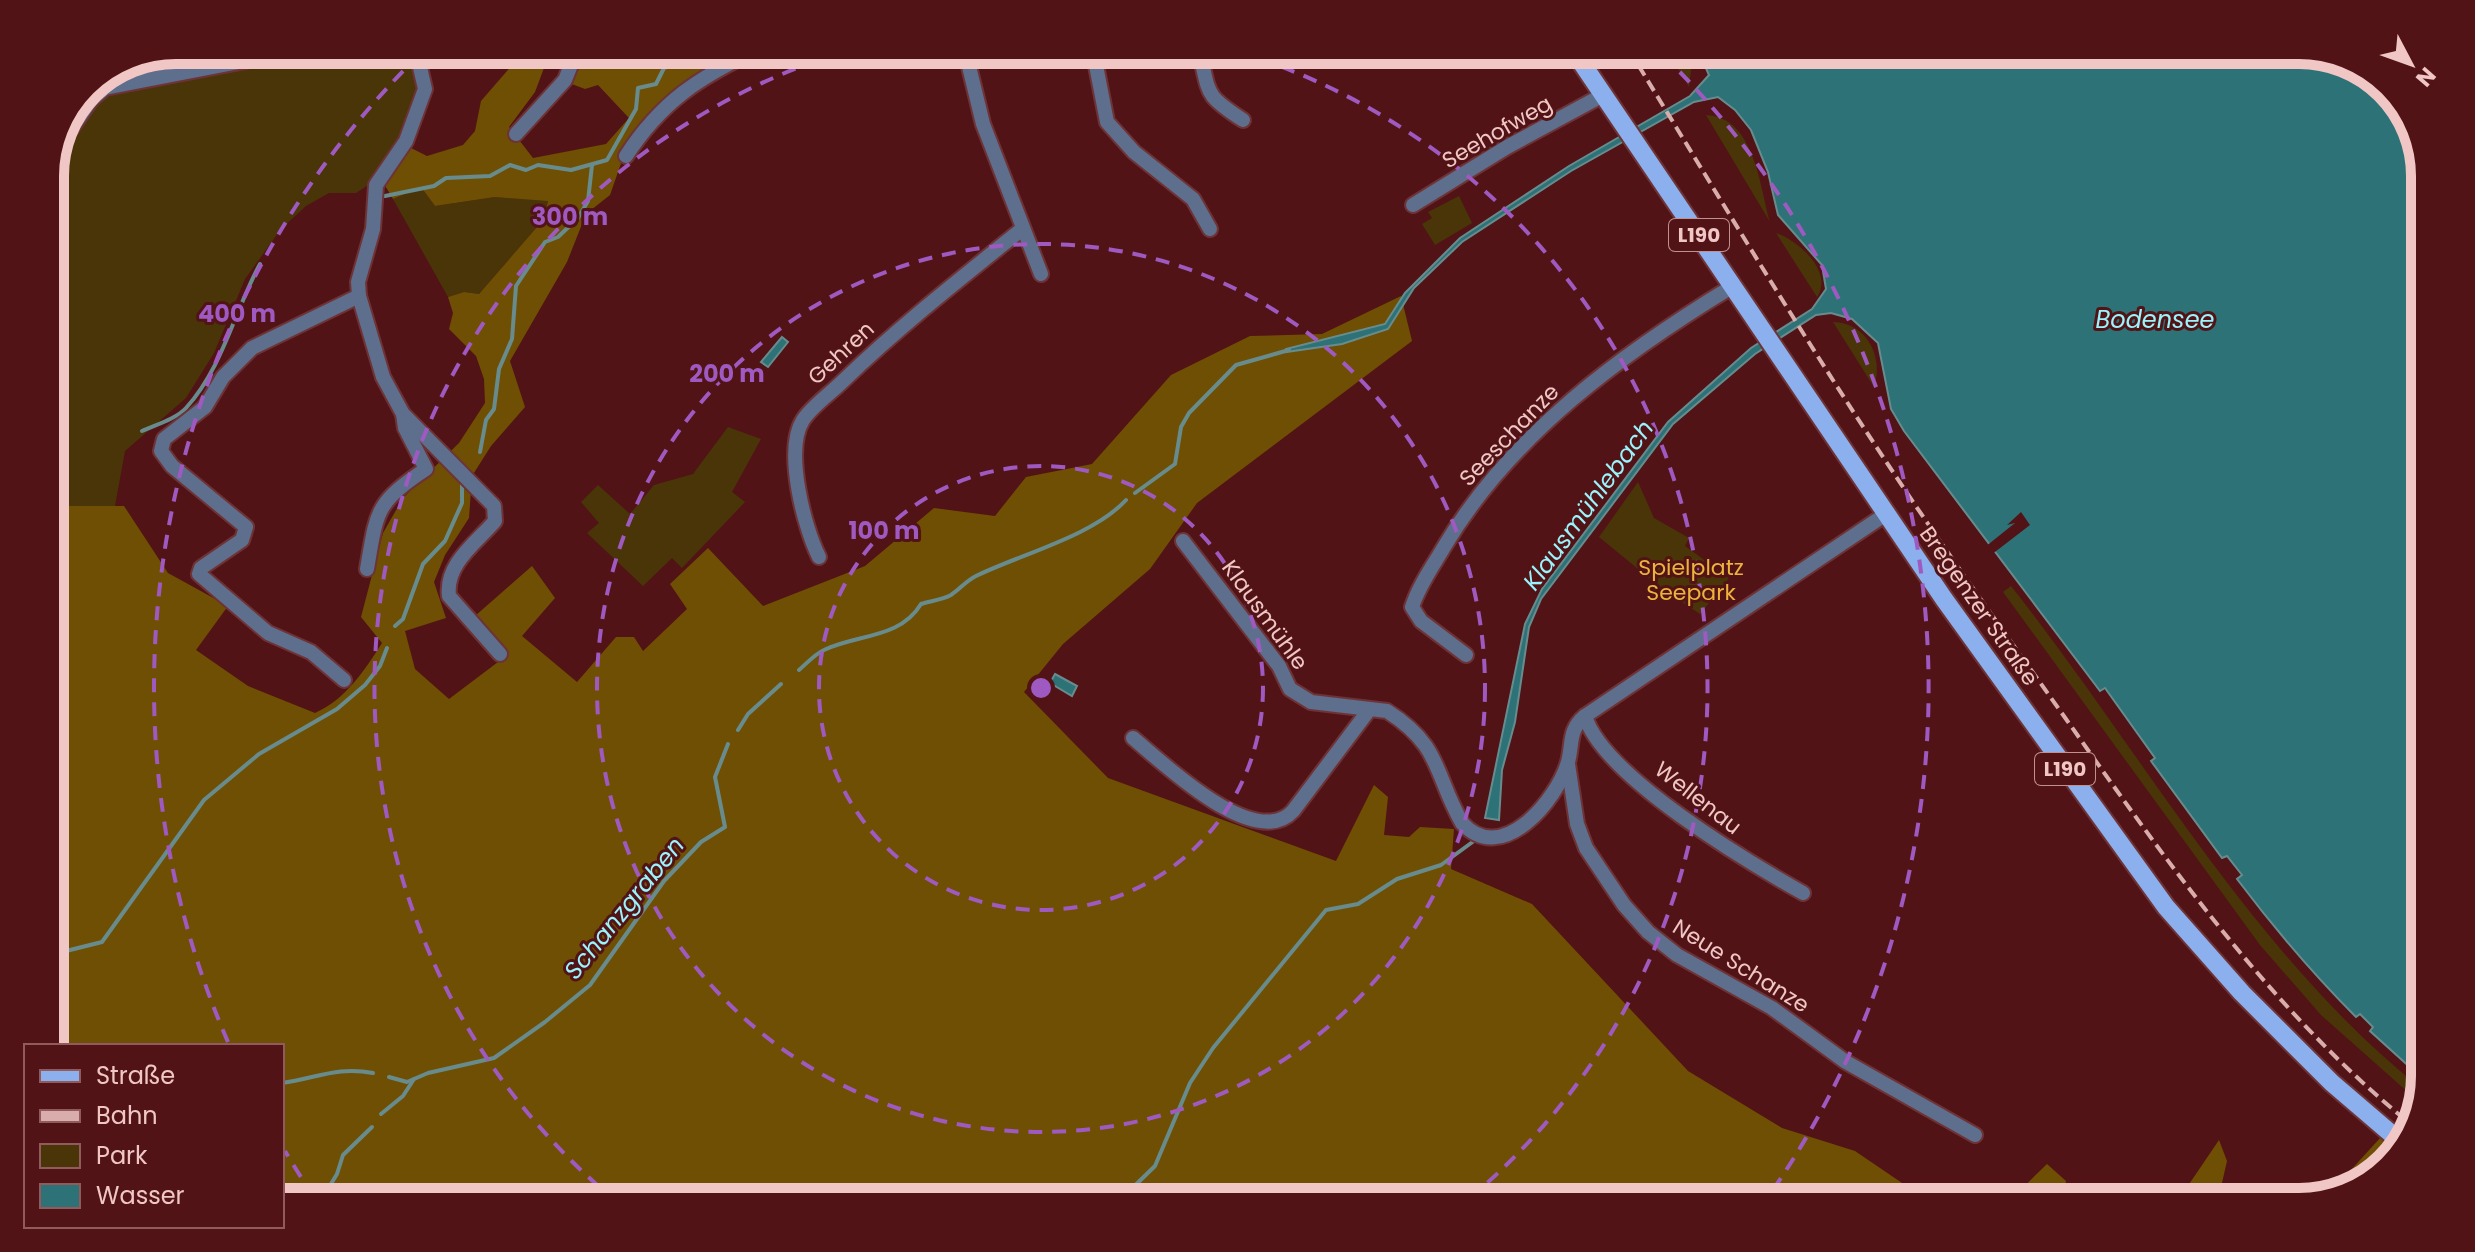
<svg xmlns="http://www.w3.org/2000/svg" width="2475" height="1252" viewBox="0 0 2475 1252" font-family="Poppins,sans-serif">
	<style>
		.green { fill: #493508 }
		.forest { fill: #6f4f03 }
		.water { fill: #2d7277; stroke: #688c8e; stroke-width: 2 }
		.pier { fill: #521317 }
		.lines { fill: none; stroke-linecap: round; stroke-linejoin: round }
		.stream { stroke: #688c8e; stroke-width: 4 }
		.minor-casing { stroke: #6e3336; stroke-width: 18 }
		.major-casing { stroke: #6e3336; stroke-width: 22 }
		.minor { stroke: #5e6e8d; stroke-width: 14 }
		.major { stroke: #8cafed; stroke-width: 18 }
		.rail { stroke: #d9adac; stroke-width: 4; stroke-dasharray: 12 6; stroke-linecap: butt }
		.ring { fill: none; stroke: #9e5ac1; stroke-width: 4; stroke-dasharray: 14 10 }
		.labels { text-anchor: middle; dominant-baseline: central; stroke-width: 6; stroke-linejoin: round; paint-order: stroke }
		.shield { fill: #521317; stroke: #c19191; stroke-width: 2 }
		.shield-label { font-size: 20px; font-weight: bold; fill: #f0c7c5 }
		.street-label { font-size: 22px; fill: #f0c7c5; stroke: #521317 }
		.park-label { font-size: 22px; fill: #ecb33d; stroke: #521317 }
		.water-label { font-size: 24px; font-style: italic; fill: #9af4fb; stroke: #521317 }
		.rim { fill: none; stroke: #f0c7c5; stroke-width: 10 }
		.centre { fill: #9e5ac1; stroke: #521317; stroke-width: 4 }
		.ring-label { font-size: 24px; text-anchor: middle; font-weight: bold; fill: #9e5ac1; stroke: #521317; stroke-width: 6; stroke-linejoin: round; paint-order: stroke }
	</style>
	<rect width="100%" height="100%" fill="#521317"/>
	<g class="green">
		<path d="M176 50 179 57 192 61 193 67 311 50H409L419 86 401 142 370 184 356 193H329L306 206 281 229 245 279 214 353 186 398 125 451 115 506H50V169L87 87Z"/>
		<path d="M1667 50H1680L1691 70 1689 87Z"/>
		<path d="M1706 115C1755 117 1760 188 1770 222Z"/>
		<path d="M421 187 435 206 495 197 548 200 543 220 479 294 464 292 448 297 393 199Z"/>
		<path d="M1459 196 1472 223 1435 245 1422 224 1432 218 1428 212Z"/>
		<path d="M1776 233C1798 240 1834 272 1817 297Z"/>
		<path d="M1833 322C1867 323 1884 357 1874 387Z"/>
		<path d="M728 427 761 439 732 492 745 502 682 568 672 558 643 586 587 533 599 523 581 502 598 485 630 514 654 485 693 474Z"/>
		<path d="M1638 482 1654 518 1689 538 1685 546 1729 578 1700 614 1665 591 1599 537Z"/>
		<path d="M2011 586C2143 753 2253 955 2422 1089L2419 1102 2321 1015 2260 945 2003 592Z"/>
	</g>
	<g class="forest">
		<path d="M525 50 547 60 535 92 509 127 533 158 606 144 629 118 598 85 585 89 569 83 586 50H727L670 95 626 149 610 195 586 214 567 262 510 361 525 407 491 446 472 476 469 518 445 555 434 582 446 618 405 631 415 669 449 699 498 662V647L475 616 532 566 555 598 522 636 577 682 616 637H634L643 651 687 609 670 584 708 548 763 606 865 566 934 508 995 516 1026 477 1092 464 1171 375 1250 336 1322 334 1401 296 1412 341 1197 503 1150 569 1063 644 1024 692 1108 778 1336 861 1374 785 1388 797 1384 835 1409 837 1420 827 1454 829 1451 869 1532 904 1688 1071 1782 1128 1855 1151 1930 1202H282V1046H50V506H124L168 573 228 606 196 650 248 686 315 713C345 700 365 670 382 643L361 617 383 533 403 498 459 443 485 403 484 379 476 356 449 329 453 313 448 297 464 292 479 294 543 220 548 201 495 197 435 206 421 187 393 199 384 184 409 147 427 156 463 145 475 131 481 101Z"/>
		<path d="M2381 1137 2397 1149 2368 1181 2330 1193Z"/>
		<path d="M2219 1140 2227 1161 2219 1196 2231 1202H2177Z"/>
		<path d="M2047 1164 2066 1181 2064 1202H2008Z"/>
	</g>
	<g class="water">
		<path d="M1698 50H2299L2354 63 2403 106 2425 169 2424 1080 2370 1031 2373 1027 2360 1014 2356 1017C2313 974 2274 928 2237 879L2242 875 2227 856 2222 858 2151 761 2155 758 2105 688 2100 691 1904 431 1891 409 1878 343 1852 319 1831 313 1816 315 1755 354 1673 424 1541 599 1529 627 1515 722 1502 770 1499 820 1485 818 1525 624 1542 589 1668 422 1751 348 1812 309 1826 289 1822 265 1778 215 1768 172 1751 130 1735 110 1718 97 1694 102 1571 171 1462 242 1414 288 1388 329 1342 344 1286 352V349L1385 324 1405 293 1460 238 1569 166 1690 96 1709 75Z"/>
		<path d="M782 337 788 342 768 367 761 362Z"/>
		<path d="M1055 674 1077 686 1072 696 1050 683Z"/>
	</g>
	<path class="pier" d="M2021 512 2030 525 1991 555 1985 547 2015 523 2007 525Z"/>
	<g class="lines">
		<g class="stream">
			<path d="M385 196 434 186 446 178 490 176 510 165 526 170 538 165 571 170 607 160 636 109 638 88 656 84 664 68 714 50"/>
			<path d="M142 431C155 425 176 419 186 408 223 367 234 312 260 264"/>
			<path d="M480 452 486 420 494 409 499 369 512 339 516 286 545 242 558 237 578 218 588 201 592 165"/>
			<path d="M1135 493 1175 464 1181 427 1189 413 1236 365 1289 350"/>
			<path d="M395 626 403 619 423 564 445 541 462 503V481"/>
			<path d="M799 670C806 664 815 654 824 650 857 634 900 639 921 604 930 601 942 600 951 595 960 589 966 581 976 576 1021 554 1093 536 1126 500"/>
			<path d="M738 730 748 714 781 684"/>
			<path d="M50 955 102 942 204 800 259 754 337 709 365 685 380 666 387 648"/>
			<path d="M389 1077 407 1082 428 1073 494 1058 545 1022 590 985 664 881 701 842 725 827 715 777 728 744"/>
			<path d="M282 1083C317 1078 338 1066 373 1073"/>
			<path d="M381 1114 403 1096 414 1079"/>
			<path d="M320 1202 337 1174 343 1155 372 1127"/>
			<path d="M1118 1202 1155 1166 1190 1083 1213 1048 1326 910 1358 904 1397 879 1441 865 1478 838"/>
		</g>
		<defs>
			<g id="minor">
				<path d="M416 50 425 89 406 141 376 185 373 229 358 282 359 296 383 377 403 414 494 506 495 521C476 543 445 564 449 596L500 654"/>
				<path d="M965 50 983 124 1041 274"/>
				<path d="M1093 50 1107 122 1134 152 1193 199 1210 229"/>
				<path d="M1199 50C1210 94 1203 94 1243 120"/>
				<path d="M516 134 565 80 577 50"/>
				<path d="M62 142 91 100 105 88 301 50"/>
				<path d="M626 156C661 102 699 77 757 50"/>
				<path d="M1413 205 1507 147 1603 95"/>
				<path d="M1183 541 1279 666 1290 689 1311 702 1387 711C1442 746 1434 774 1462 823 1502 867 1557 800 1568 762 1573 744 1568 730 1585 716L1886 514"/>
				<path d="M819 557C804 527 784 450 803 420 812 406 831 393 843 381 899 327 960 279 1021 230"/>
				<path d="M367 569C377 511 375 503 426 469L405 428 403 414"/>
				<path d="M1466 655 1421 621 1412 607C1419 585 1433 566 1444 547 1511 434 1623 353 1733 286"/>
				<path d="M344 680 311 652 268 633 199 574 201 568 242 540 246 527 172 466 161 451 164 439 205 407 223 377 252 348 359 296"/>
				<path d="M1585 716C1603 776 1748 862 1803 893"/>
				<path d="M1133 738C1163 763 1255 852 1293 811L1369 710"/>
				<path d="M1568 764 1577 824 1586 848 1624 905 1648 932 1677 955 1772 1008 1846 1062 1975 1135"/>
			</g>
			<path id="major" d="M1573 50 1944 599 2166 907 2242 993 2332 1083 2402 1143"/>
		</defs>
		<use href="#minor" class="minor-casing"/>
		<use href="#major" class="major-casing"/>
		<use href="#minor" class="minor"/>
		<use href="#major" class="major"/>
		<path class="rail" d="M1629 50C1713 187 1796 326 1885 460 1943 548 2005 633 2066 719 2170 866 2272 1012 2413 1126"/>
	</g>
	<g class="ring">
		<circle cx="1041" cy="688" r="222"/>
		<circle cx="1041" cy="688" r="444"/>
		<path d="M617 1202A666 666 0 0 1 846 51M1236 51A666 666 0 0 1 1465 1202"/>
		<path d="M314 1197A887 887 0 0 1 285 1151M228 1042A887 887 0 0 1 419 55M1663 55A887 887 0 0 1 1768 1197"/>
	</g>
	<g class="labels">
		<g class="shield">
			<rect x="1669" y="219" width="60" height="32" rx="6"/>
			<rect x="2035" y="753" width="60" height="32" rx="6"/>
		</g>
		<g class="shield-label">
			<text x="1699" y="235">L190</text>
			<text x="2065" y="769">L190</text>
		</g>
		<g class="street-label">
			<text transform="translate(1497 132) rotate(-30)">Seehofweg</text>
			<text transform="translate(841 353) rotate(-43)">Gehren</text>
			<text transform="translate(1509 435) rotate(-46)">Seeschanze</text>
			<text transform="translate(1979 606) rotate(55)">Bregenzer Straße</text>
			<text transform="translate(1265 615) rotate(54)">Klausmühle</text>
			<text transform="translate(1698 798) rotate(38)">Wellenau</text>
			<text transform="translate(1741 966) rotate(32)">Neue Schanze</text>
		</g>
		<g class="park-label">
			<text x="1691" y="567">Spielplatz<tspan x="1691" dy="25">Seepark</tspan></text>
		</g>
		<g class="water-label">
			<text x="2155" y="319">Bodensee</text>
			<text transform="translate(1588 505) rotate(-54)">Klausmühlebach</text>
			<text transform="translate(624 908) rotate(-51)">Schanzgraben</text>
		</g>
	</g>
	<path d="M0 0H2475V1252H0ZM176 64H2299A112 112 0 0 1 2411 176V1076A112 112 0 0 1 2299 1188H176A112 112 0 0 1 64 1076V176A112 112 0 0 1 176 64Z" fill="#521317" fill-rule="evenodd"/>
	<path class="rim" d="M176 64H2299A112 112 0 0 1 2411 176V1076A112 112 0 0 1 2299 1188H176A112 112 0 0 1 64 1076V176A112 112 0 0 1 176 64Z"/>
	<circle cx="1041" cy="688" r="12" class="centre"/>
	<g class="ring-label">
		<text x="570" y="225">300 m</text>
		<text x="237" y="322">400 m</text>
		<text x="727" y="382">200 m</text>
		<text x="884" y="539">100 m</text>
	</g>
	<rect x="24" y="1044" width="260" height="184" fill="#521317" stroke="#915b5d" stroke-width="2"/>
	<rect x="40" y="1070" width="40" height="12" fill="#8cafed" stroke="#915b5d" stroke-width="2"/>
	<text x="96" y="1084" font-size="24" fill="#f0c7c5">Straße</text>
	<rect x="40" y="1110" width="40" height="12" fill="#d9adac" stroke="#915b5d" stroke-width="2"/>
	<text x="96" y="1124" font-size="24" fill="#f0c7c5">Bahn</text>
	<rect x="40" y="1144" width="40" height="24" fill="#493508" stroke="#915b5d" stroke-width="2"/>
	<text x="96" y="1164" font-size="24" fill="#f0c7c5">Park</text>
	<rect x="40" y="1184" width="40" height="24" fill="#2d7277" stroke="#915b5d" stroke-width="2"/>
	<text x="96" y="1204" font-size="24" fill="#f0c7c5">Wasser</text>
	<g transform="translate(2411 64) rotate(131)" stroke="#521317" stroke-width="6" paint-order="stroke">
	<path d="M0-6L14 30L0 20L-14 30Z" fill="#f0c7c5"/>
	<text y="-12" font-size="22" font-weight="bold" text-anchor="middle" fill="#f0c7c5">N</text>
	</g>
</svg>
